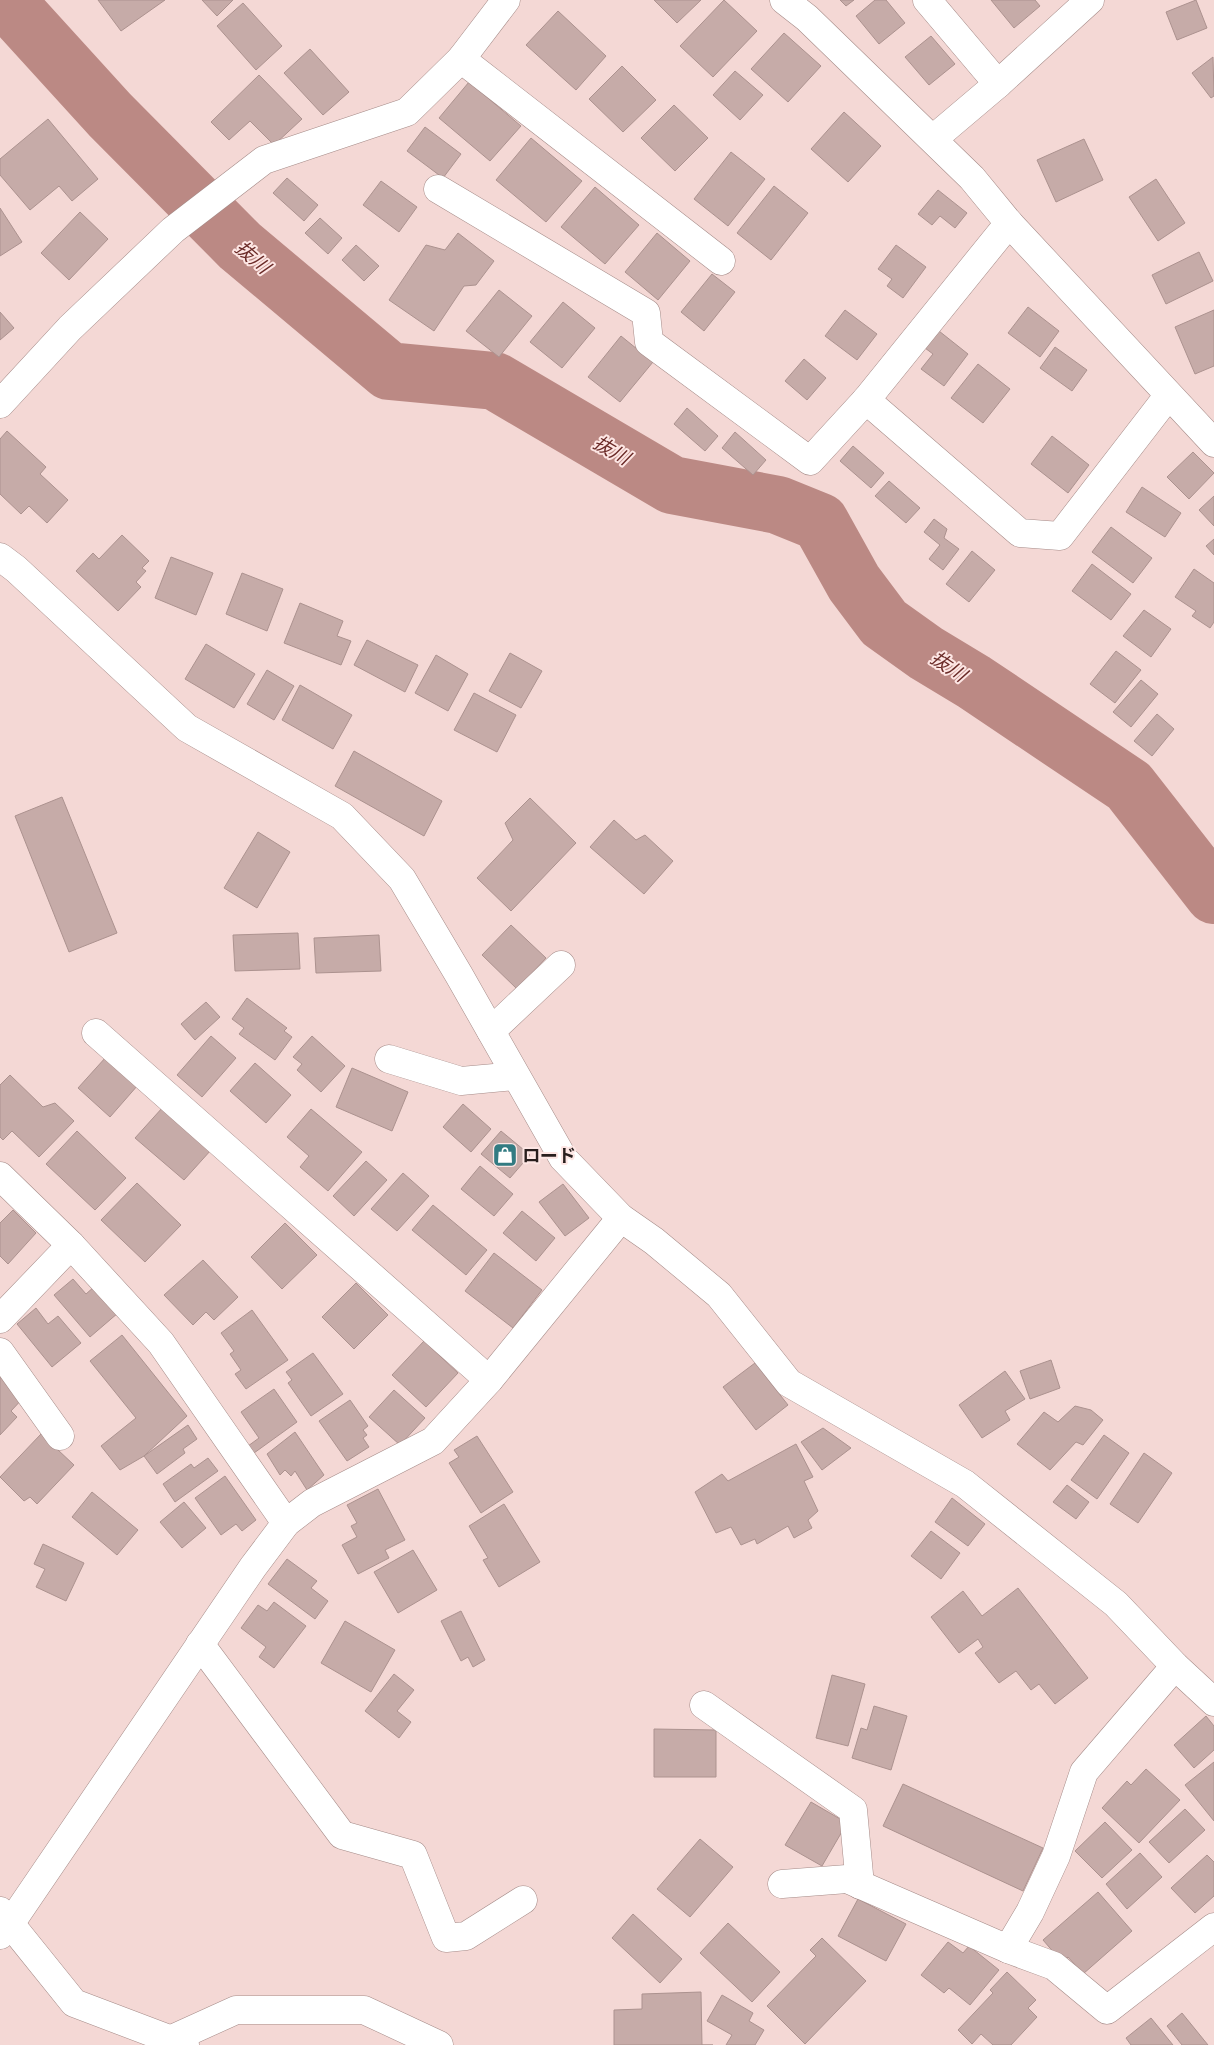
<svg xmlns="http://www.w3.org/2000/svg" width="1214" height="2045" viewBox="0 0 1214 2045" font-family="'IBM Plex Sans','Noto Sans JP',sans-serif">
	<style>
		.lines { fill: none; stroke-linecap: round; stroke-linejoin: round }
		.river { stroke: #bb8984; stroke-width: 58 }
		.building { fill: #c6aba8; stroke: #ac928f }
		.minor-casing { stroke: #a58b88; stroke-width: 29 }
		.minor { stroke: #fff; stroke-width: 28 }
		.labels { text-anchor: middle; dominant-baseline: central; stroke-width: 4; stroke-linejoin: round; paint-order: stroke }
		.poi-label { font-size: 18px; font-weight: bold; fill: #281e1d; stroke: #fde6e4; text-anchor: start }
		.water-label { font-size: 19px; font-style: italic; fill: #6a2a27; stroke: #fde6e4 }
	</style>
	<rect width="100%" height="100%" fill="#f4d8d5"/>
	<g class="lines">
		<path class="river" d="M8 0 9 4 110 115 240 246 389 371 495 381 672 485 778 505 820 522 854 583 884 623 926 653 974 682 1129 786 1214 895"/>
	</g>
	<g class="building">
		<path d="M98 0H165L121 31Z"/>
		<path d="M202 0H233L217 16Z"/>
		<path d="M654 0H701L677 23Z"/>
		<path d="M724 0 757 31 713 77 680 46Z"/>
		<path d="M840 0H854L846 6Z"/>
		<path d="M875 0H886L905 23 879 44 856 16Z"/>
		<path d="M991 0H1035L1040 6 1014 28Z"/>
		<path d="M1196 0 1207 28 1177 40 1166 12Z"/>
		<path d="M243 3 282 46 256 70 217 26Z"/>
		<path d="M558 11 606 56 576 90 526 45Z"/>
		<path d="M784 33 821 66 788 102 751 69Z"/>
		<path d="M931 36 955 64 929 85 905 57Z"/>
		<path d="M310 49 349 92 323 115 284 73Z"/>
		<path d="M1213 57 1214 96 1211 98 1192 73Z"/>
		<path d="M622 66 656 100 623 132 589 99Z"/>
		<path d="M735 71 763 95 740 120 713 95Z"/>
		<path d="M259 75 302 119 274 145 250 121 229 140 211 122Z"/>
		<path d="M469 82 521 126 490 161 439 118Z"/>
		<path d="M674 105 708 138 675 171 641 138Z"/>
		<path d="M844 112 881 146 848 182 811 149Z"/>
		<path d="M48 119 98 179 72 201 59 186 30 210 0 175V159Z"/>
		<path d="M425 127 461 154 443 178 407 151Z"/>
		<path d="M531 138 582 181 546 222 496 180Z"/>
		<path d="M1084 139 1103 180 1056 202 1037 160Z"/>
		<path d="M731 152 765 179 728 226 694 199Z"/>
		<path d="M287 178 318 205 304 221 273 193Z"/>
		<path d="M1156 179 1185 223 1158 241 1129 197Z"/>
		<path d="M381 181 417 207 399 232 363 205Z"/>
		<path d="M774 186 808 213 771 260 737 233Z"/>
		<path d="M595 187 639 225 605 264 561 227Z"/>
		<path d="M938 190 967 213 955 228 940 216 932 225 918 214Z"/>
		<path d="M0 208 22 242 0 256Z"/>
		<path d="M80 212 108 239 69 280 41 253Z"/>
		<path d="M320 218 342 238 328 254 305 233Z"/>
		<path d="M458 233 494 261 476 285 464 286 434 331 389 300 426 245 445 250Z"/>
		<path d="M657 233 690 261 658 300 625 272Z"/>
		<path d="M356 245 379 266 364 281 342 260Z"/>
		<path d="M896 245 926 267 903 298 887 286 892 279 878 269Z"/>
		<path d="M1199 252 1213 281 1166 304 1152 275Z"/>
		<path d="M712 274 735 292 704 331 681 312Z"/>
		<path d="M499 290 532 316 499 357 466 331Z"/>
		<path d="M563 302 595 328 562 368 530 342Z"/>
		<path d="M1028 307 1059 331 1040 357 1008 333Z"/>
		<path d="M845 310 877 334 857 360 825 336Z"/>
		<path d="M1214 310V366L1195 374 1175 327Z"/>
		<path d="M0 312 14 328 0 340Z"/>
		<path d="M939 331 968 354 944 386 921 369 933 354 925 348Z"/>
		<path d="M621 336 653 362 620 402 588 377Z"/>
		<path d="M1055 347 1087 370 1072 391 1040 368Z"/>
		<path d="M804 359 826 378 807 400 785 381Z"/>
		<path d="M978 364 1010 389 983 423 951 398Z"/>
		<path d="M687 408 718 436 705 451 674 424Z"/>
		<path d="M7 431 46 467 40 474 68 500 47 523 29 506 21 514 0 494V439Z"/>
		<path d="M735 432 766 460 753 475 722 448Z"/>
		<path d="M1052 436 1089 465 1068 493 1031 464Z"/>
		<path d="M853 446 884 473 871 488 840 461Z"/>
		<path d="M1193 452 1214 473 1189 499 1167 477Z"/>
		<path d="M889 481 920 508 906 523 875 496Z"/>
		<path d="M1142 487 1181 513 1165 537 1126 512Z"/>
		<path d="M1214 496V526L1199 510Z"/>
		<path d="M934 519 947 529 944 538 959 549 943 570 929 559 940 545 924 532Z"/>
		<path d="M1111 527 1152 558 1133 583 1092 552Z"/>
		<path d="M122 535 149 561 142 568 146 571 136 582 141 587 118 611 76 571 93 553 99 559Z"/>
		<path d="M1214 539V555L1206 546Z"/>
		<path d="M972 551 995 570 969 602 946 584Z"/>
		<path d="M171 557 213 573 196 615 155 598Z"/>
		<path d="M1092 564 1131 594 1111 620 1072 591Z"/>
		<path d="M1194 569 1214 583V622L1210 628 1192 616 1196 611 1175 597Z"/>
		<path d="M242 573 283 589 267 631 226 614Z"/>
		<path d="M300 603 343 621 337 636 351 641 341 665 284 643Z"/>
		<path d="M1144 610 1171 629 1151 657 1123 636Z"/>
		<path d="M367 640 418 665 405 692 354 665Z"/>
		<path d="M206 644 255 674 234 708 185 679Z"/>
		<path d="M1116 651 1141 670 1115 703 1090 684Z"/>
		<path d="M510 653 542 671 521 708 489 691Z"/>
		<path d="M436 655 468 674 448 711 415 693Z"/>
		<path d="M267 670 294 686 274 720 247 704Z"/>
		<path d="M1141 680 1158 694 1131 727 1113 712Z"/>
		<path d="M300 685 352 715 333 749 282 720Z"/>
		<path d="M474 693 516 715 497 752 454 730Z"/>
		<path d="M1157 714 1174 729 1152 756 1134 741Z"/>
		<path d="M354 751 442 801 424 836 335 786Z"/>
		<path d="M62 797 117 933 69 952 15 816Z"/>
		<path d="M530 798 576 843 511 911 477 878 513 840 505 823Z"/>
		<path d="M614 820 636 840 645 835 673 861 644 894 590 847Z"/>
		<path d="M258 832 290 852 257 908 224 888Z"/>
		<path d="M511 925 546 958 517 989 482 955Z"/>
		<path d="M298 933 300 969 235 971 233 935Z"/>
		<path d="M379 935 381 971 316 973 314 938Z"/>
		<path d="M247 998 287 1028 284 1031 292 1037 275 1060 239 1034 244 1028 232 1019Z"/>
		<path d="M206 1002 220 1017 195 1040 181 1024Z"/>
		<path d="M211 1036 236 1058 202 1097 177 1075Z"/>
		<path d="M312 1036 345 1066 321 1092 297 1070 302 1064 293 1057Z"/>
		<path d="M106 1057 138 1085 110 1117 78 1088Z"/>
		<path d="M255 1063 291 1095 266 1123 230 1091Z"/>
		<path d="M352 1068 408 1092 392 1131 336 1107Z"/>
		<path d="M10 1075 43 1107 55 1103 74 1121 39 1157 12 1131 3 1140 0 1137V1085Z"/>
		<path d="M463 1104 491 1129 471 1152 443 1127Z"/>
		<path d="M163 1107 211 1150 184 1180 135 1138Z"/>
		<path d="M311 1109 362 1152 328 1191 300 1167 309 1156 287 1137Z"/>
		<path d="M77 1131 126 1178 95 1210 46 1164Z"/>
		<path d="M501 1131 530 1155 510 1178 481 1154Z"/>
		<path d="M366 1161 387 1180 354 1216 333 1196Z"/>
		<path d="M480 1166 513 1194 494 1216 461 1189Z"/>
		<path d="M403 1173 429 1196 397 1231 371 1209Z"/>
		<path d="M137 1183 181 1225 145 1262 101 1220Z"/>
		<path d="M563 1184 589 1218 565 1236 539 1202Z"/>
		<path d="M433 1205 487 1250 466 1275 412 1230Z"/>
		<path d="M13 1210 36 1233 8 1264 0 1256V1223Z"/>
		<path d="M522 1211 555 1238 536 1261 503 1233Z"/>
		<path d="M285 1223 317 1255 282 1289 251 1257Z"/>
		<path d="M494 1253 542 1290 513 1328 465 1291Z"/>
		<path d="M203 1260 238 1297 214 1320 206 1312 193 1325 164 1295Z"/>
		<path d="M73 1279 86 1294 95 1286 118 1313 90 1337 54 1295Z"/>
		<path d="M356 1283 388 1315 354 1349 322 1317Z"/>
		<path d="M36 1308 48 1324 58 1316 81 1343 52 1367 17 1324Z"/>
		<path d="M252 1310 288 1360 246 1389 235 1374 241 1370 230 1354 234 1351 221 1333Z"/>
		<path d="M122 1335 187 1416 144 1456 120 1470 101 1446 136 1418 90 1361Z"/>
		<path d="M424 1341 458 1373 426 1407 392 1375Z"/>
		<path d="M313 1353 343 1394 311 1416 288 1383 292 1380 286 1372Z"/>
		<path d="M1051 1360 1060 1388 1030 1399 1020 1371Z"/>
		<path d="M755 1363 788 1405 756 1430 723 1387Z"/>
		<path d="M1005 1371 1025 1399 1005 1411 1010 1420 982 1438 959 1405Z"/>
		<path d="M0 1373 25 1396 11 1411 17 1417 0 1435Z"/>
		<path d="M274 1389 297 1422 254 1453 248 1446 259 1438 241 1412Z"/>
		<path d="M394 1390 425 1418 400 1445 369 1417Z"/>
		<path d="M350 1400 368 1426 363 1430 367 1435 363 1438 369 1447 347 1461 319 1421Z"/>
		<path d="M1075 1406 1091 1410 1103 1420 1083 1445 1076 1442 1050 1470 1017 1444 1044 1412 1058 1422Z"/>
		<path d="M188 1425 197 1439 183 1449 185 1453 157 1474 144 1456Z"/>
		<path d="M823 1428 851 1448 822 1470 801 1442Z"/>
		<path d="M295 1432 324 1475 307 1490 295 1471 291 1476 285 1470 280 1475 267 1454Z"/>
		<path d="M41 1434 74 1465 37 1504 30 1497 24 1501 0 1477Z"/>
		<path d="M1104 1435 1129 1453 1097 1499 1071 1480Z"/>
		<path d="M477 1436 513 1492 481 1513 449 1463 459 1457 454 1450Z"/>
		<path d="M796 1444 813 1477 804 1481 818 1511 808 1520 812 1528 794 1538 788 1526 757 1544 755 1539 741 1545 731 1527 716 1533 695 1492 722 1474 728 1481Z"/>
		<path d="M1144 1453 1172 1473 1138 1523 1110 1504Z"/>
		<path d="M208 1458 218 1471 175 1502 163 1484 191 1464 194 1468Z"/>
		<path d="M225 1476 256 1520 242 1531 236 1524 221 1535 195 1498Z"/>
		<path d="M1067 1485 1089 1502 1076 1519 1053 1502Z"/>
		<path d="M378 1489 405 1540 385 1550 389 1558 358 1574 342 1545 357 1537 351 1526 357 1523 347 1505Z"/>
		<path d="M92 1492 138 1530 117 1555 72 1517Z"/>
		<path d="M952 1498 985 1524 968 1546 935 1522Z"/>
		<path d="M184 1502 206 1528 182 1548 160 1522Z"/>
		<path d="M504 1504 540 1562 499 1587 483 1560 488 1558 469 1526Z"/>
		<path d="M931 1531 960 1553 941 1579 911 1556Z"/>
		<path d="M43 1544 84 1563 66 1601 36 1587 45 1569 34 1564Z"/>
		<path d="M413 1550 437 1590 398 1613 374 1572Z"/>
		<path d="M287 1559 317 1581 311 1588 328 1601 315 1619 268 1584Z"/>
		<path d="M1018 1588 1088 1678 1055 1704 1039 1684 1031 1690 1016 1671 999 1683 975 1653 983 1647 978 1639 959 1653 931 1617 963 1591 982 1616Z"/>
		<path d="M274 1602 306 1626 274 1668 259 1657 266 1647 241 1628 258 1605 267 1611Z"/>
		<path d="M461 1611 485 1660 473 1667 468 1657 461 1661 441 1621Z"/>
		<path d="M345 1621 395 1650 371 1692 321 1663Z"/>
		<path d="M394 1674 414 1690 397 1711 411 1722 399 1738 365 1711Z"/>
		<path d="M832 1675 865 1684 848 1746 816 1738Z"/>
		<path d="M874 1706 907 1716 891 1770 852 1758 861 1728 867 1730Z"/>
		<path d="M1206 1716 1214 1726V1750L1194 1768 1174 1745Z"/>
		<path d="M654 1729 716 1730V1777H654Z"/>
		<path d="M1214 1762V1821L1185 1785Z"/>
		<path d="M1146 1769 1180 1800 1139 1843 1102 1808 1127 1781 1131 1785Z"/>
		<path d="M903 1784 1043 1848 1023 1891 883 1826Z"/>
		<path d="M811 1802 847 1823 822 1866 785 1845Z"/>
		<path d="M1185 1809 1205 1830 1169 1863 1149 1842Z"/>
		<path d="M1105 1822 1132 1850 1102 1878 1075 1851Z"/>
		<path d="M700 1839 733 1867 690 1917 657 1889Z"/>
		<path d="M1140 1853 1162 1877 1127 1909 1106 1884Z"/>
		<path d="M1207 1855 1214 1862V1896L1195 1913 1171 1888Z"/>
		<path d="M1098 1892 1132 1931 1083 1974 1068 1957 1062 1962 1043 1940Z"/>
		<path d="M858 1899 906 1924 886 1961 838 1936Z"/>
		<path d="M633 1914 682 1959 660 1983 612 1938Z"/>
		<path d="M728 1923 780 1972 752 2002 700 1953Z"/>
		<path d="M822 1938 866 1981 805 2044 767 2006 816 1956 810 1950Z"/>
		<path d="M948 1942 963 1953 969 1946 999 1970 970 2005 949 1988 944 1993 921 1975Z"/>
		<path d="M1007 1972 1036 2000 1028 2008 1037 2017 1011 2045H993L981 2034 972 2044 958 2030 993 1993 990 1990Z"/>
		<path d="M701 1992 702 2045H713H614V2010L642 2009V1994Z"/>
		<path d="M722 1995 753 2013 749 2021 764 2030 755 2045H726L732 2035 707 2021Z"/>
		<path d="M1182 2013 1208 2045H1182L1167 2026Z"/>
		<path d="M1151 2018 1173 2045H1131L1126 2038Z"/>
	</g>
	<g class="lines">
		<defs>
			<g id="minor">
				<path d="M784 0 807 18 972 178 1009 223 1214 443"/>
				<path d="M927 0 998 84"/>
				<path d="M461 59 721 261"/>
				<path d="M933 139 998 84 1090 0"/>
				<path d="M438 189 646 313 649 342 810 461 866 400 1009 223"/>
				<path d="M866 400 1020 533 1060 536 1168 396"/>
				<path d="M0 404 70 328 173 230 264 160 407 112 461 59 506 0"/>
				<path d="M0 557 16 569 187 728 342 816 402 879 459 975 563 1158 621 1218 654 1241 719 1295 789 1383 965 1484 1116 1604 1175 1666 1214 1702"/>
				<path d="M491 1031 561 965"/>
				<path d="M96 1033 489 1380"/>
				<path d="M389 1059 461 1081 515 1076"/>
				<path d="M0 1176 71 1245 161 1343 286 1523"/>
				<path d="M0 1319 71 1245"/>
				<path d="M0 1352 60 1436"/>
				<path d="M200 1644 342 1835 413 1855 446 1938 466 1936 523 1900"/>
				<path d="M704 1705 853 1810 860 1885"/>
				<path d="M782 1884 847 1879 1008 1949 1030 1912 1056 1856 1084 1772 1175 1666"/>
				<path d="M0 1911 74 2003 185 2045"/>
				<path d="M0 1935 10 1924 253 1567 286 1523 312 1503 433 1441 489 1380 621 1218"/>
				<path d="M1008 1949 1054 1966 1107 2010 1214 1927"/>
				<path d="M172 2039 236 2010H364L439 2045"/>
			</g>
		</defs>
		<use href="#minor" class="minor-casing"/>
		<use href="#minor" class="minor"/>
	</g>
	<defs>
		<symbol id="shop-square" viewBox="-11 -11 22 22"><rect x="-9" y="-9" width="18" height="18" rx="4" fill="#327b82" stroke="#fde6e4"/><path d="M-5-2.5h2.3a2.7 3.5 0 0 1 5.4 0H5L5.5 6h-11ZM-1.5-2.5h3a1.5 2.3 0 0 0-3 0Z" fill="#fff"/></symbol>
	</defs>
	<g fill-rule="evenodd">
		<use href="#shop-square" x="491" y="1141" width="28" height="28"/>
	</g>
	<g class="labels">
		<g class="poi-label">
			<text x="522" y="1155">ロード</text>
		</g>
		<g class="water-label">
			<text transform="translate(253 257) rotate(41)">抜川</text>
			<text transform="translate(612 450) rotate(30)">抜川</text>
			<text transform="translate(949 666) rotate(34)">抜川</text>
		</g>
	</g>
</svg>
